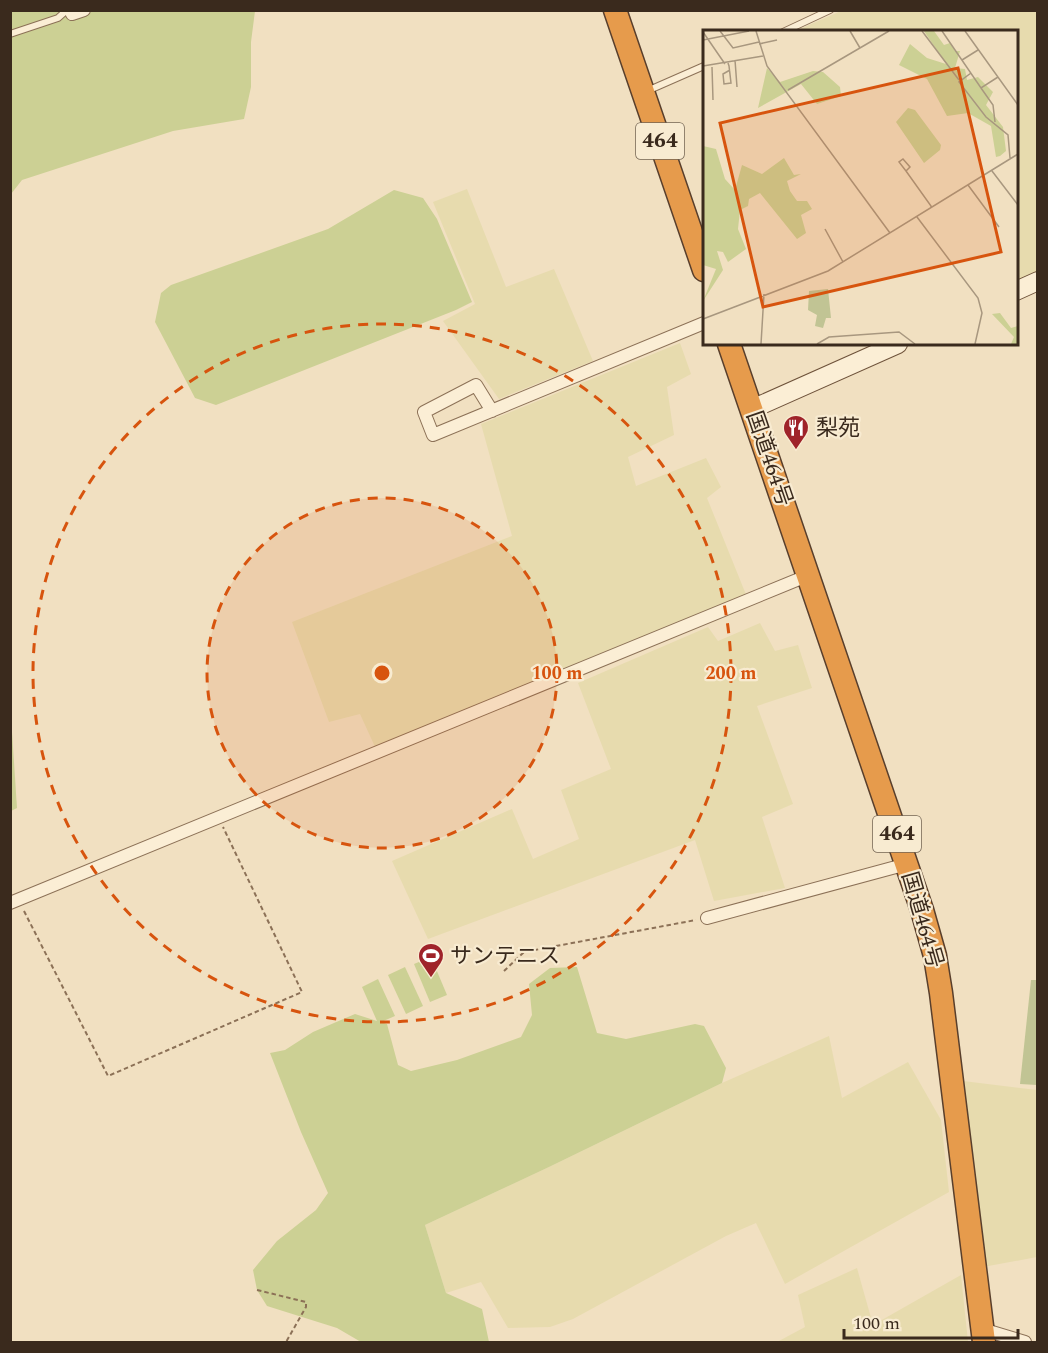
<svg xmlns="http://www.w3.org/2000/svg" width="1048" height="1353" viewBox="0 0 1048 1353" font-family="Spectral,'Noto Sans JP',serif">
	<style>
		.farmland { fill: #e7dbae }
		.green { fill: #ccd094 }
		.cemetery { fill: #c1c494 }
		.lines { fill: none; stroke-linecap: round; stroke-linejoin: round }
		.lane-casing { stroke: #8c7157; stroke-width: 8 }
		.street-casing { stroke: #8c7157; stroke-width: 14 }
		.secondary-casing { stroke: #6e523a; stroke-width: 20 }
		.highway-casing { stroke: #593f2c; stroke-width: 25 }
		.path { stroke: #8c7157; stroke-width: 2; stroke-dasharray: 4.5 3; stroke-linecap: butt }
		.lane { stroke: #fbeed5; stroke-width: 6 }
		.street { stroke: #fbeed5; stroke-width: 12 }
		.secondary { stroke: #fbeed5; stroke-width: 18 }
		.highway { stroke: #e69b4c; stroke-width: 22 }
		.ring { fill: none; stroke: #d7540e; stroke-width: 3; stroke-dasharray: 10 8 }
		.labels { text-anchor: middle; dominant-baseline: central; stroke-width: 4.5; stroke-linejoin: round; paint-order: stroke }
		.shield { fill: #f8ebd1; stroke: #736453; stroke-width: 1.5 }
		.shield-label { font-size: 21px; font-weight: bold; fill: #3a2a1d }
		.poi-label { font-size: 22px; fill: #3a2a1d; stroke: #f8ebd1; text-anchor: start }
		.street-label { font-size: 22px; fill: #3a2a1d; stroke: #f8ebd1 }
		.inset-road { fill: none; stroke: #a8977f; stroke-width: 1.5 }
		.view { fill: #d7540e; fill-opacity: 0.15; stroke: #d7540e; stroke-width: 3 }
		.inset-edge { fill: none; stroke: #3a2a1d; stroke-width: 3 }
		.centre { fill: #d7540e; stroke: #f8ebd1; stroke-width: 3 }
		.ring-label { font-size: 18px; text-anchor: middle; font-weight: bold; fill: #d7540e; stroke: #f8ebd1; stroke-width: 4.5; stroke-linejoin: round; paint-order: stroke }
	</style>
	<rect width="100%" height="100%" fill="#f1e0c1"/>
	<g class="farmland">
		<path d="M841 11H1037V272L1017 281 1016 32H793Z"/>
		<path d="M467 189 506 287 554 269 593 361 499 399 443 321 475 304 433 202Z"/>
		<path d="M680 343 691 374 667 387 674 435 628 457 636 486 706 458 721 487 707 498 747 597 376 749 360 714 329 722 292 622 512 536 481 424Z"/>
		<path d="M760 623 775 651 798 645 812 688 757 706 793 804 762 817 785 888 714 901 695 840 428 939 392 861 512 809 533 859 579 839 561 790 611 769 578 683 708 627 718 641Z"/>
		<path d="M829 1036 842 1098 908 1062 941 1120 949 1192 785 1284 756 1223 726 1236 573 1319 550 1327 508 1328 481 1282 446 1293 425 1225 549 1167 722 1083Z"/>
		<path d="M963 1081 1037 1090V1257L983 1267Z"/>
		<path d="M857 1268 873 1325 961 1275 968 1342H777L805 1327 798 1295Z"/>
	</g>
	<g class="green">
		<path d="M11 11H255L251 42V87L244 119 173 131 22 180 11 194Z"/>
		<path d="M394 190 423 198 437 219 472 302 456 310 216 405 195 398 155 322 161 293 171 285 328 229Z"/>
		<path d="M10 701 17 808 11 811H10Z"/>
		<path d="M431 957 447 995 430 1002 414 964Z"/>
		<path d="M405 967 423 1006 406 1014 388 975Z"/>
		<path d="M577 967 597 1033 626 1039 695 1024 704 1026 726 1068 722 1083 549 1167 425 1225 446 1293 482 1309 489 1342H361L337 1328 267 1306 257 1290 253 1270 277 1241 316 1210 328 1193 301 1132 270 1053 285 1050 313 1032 355 1014 377 1021 362 987 378 979 395 1016 381 1022 387 1024 398 1065 411 1071 457 1060 521 1037 532 1015 529 984 550 968Z"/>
	</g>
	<path class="cemetery" d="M1031 980H1037V1085L1020 1084Z"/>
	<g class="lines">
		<defs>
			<g id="lane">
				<path d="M783 32 830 10"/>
				<path d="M10 34 58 18 67 10"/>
				<path d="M647 91 704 66"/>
			</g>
			<g id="street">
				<path d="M70 10 72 14 84 10"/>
				<path d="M492 411 476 385 424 412 433 435 704 323"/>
				<path d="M10 903 809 575"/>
				<path d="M707 918 907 864"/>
				<path d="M982 1329 1025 1342"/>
			</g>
			<g id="secondary">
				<path d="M1016 291 1038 281"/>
				<path d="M752 409 898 344"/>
			</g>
			<g id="highway">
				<path d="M615 10 704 270"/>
				<path d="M729 344 922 910 935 956 941 993 984 1342"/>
			</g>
		</defs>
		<use href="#lane" class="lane-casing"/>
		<use href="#street" class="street-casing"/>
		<use href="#secondary" class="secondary-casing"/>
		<use href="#highway" class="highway-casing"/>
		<g class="path">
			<path d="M24 911 108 1076 302 992 223 827"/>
			<path d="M504 971 524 952 696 920"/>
			<path d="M257 1290 306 1302V1307L286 1342"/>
		</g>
		<use href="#lane" class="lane"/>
		<use href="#street" class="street"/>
		<use href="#secondary" class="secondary"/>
		<use href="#highway" class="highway"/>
	</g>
	<circle cx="382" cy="673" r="175" fill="#d7540e" fill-opacity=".12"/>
	<g class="ring">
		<circle cx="382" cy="673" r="175"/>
		<circle cx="382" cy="673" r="349"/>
	</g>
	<defs>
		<symbol id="restaurant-pin" viewBox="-11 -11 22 30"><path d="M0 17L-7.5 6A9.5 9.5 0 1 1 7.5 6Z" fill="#9f232a" stroke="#f8ebd1"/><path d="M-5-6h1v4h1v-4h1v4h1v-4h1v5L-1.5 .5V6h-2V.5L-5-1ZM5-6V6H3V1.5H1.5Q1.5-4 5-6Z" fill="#fff"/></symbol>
		<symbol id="stadium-pin" viewBox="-11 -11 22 30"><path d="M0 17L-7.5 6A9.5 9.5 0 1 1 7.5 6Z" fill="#9f232a" stroke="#f8ebd1"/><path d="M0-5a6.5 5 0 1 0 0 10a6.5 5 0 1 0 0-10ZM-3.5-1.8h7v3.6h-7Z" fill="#fff"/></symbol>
	</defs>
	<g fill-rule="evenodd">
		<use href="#restaurant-pin" x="781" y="413" width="30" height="40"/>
		<use href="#stadium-pin" x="416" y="941" width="30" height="40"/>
	</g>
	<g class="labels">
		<g class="shield">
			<rect x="636" y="123" width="48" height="36" rx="4.5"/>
			<rect x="873" y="816" width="48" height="36" rx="4.5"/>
		</g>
		<g class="shield-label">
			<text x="660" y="141">464</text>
			<text x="897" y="834">464</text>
		</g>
		<g class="poi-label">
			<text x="816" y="428">梨苑</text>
			<text x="450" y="956">サンテニス</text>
		</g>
		<g class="street-label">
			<text transform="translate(769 459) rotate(71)">国道464号</text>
			<text transform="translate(922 920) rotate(74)">国道464号</text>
		</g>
	</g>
	<g transform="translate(703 30)">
		<rect width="315" height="315" fill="#f1e0c1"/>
		<path d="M221 1H231L241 15 247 13 252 21H257L252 38 262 39 264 50 275 47 290 62 283 75 300 97 303 121 297 126 293 127 288 96 265 83 244 86 224 49 196 35 207 14 224 28 243 34ZM64 38 77 52 110 41 120 42 137 57 138 66 114 74 98 54 55 78ZM205 78 212 80 238 115 237 120 221 133 193 92ZM0 116 13 119 22 149 32 160 39 135 59 144 81 128 91 145 98 144 84 151 87 161 94 171H104L109 179 98 185 103 203 94 209 57 163 46 169 45 176 37 180 35 199 43 219 25 232 20 222 14 221 20 240 0 271 13 239 0 235ZM297 283 308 298 315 296V314H308L311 307 289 284Z" fill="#ccd094"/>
		<path d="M125 259 128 288H123L120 298 112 296 114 285 105 280 106 261Z" fill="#c1c494"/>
		<path class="inset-road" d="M17 1 30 18 56 12M53 1 64 36 187 203M147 1 157 18M219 1 256 50M239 1 278 58 295 47M262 1 315 75M0 2 22 34M0 10 46 1M56 14 74 10M32 30 34 57M259 30 275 20M25 33 26 36 28 53 21 54 20 44 27 40M0 36 60 26M9 37 10 70M268 43 256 52 283 87 305 105 307 128M278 58 290 75 292 92M85 60 186 1M203 141 207 137 200 129 196 132 203 141 228 176V177M289 141 315 175M265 155 296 197M214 187 275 268 279 283 272 314M122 199 140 232M0 289 125 241 315 124M58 314 61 264M114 314 126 307 196 302 212 314"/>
		<path class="view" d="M255 38 298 222 60 277 17 93Z"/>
		<rect width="315" height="315" class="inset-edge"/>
	</g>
	<circle cx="382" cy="673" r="9" class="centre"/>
	<g class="ring-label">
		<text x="557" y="679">100 m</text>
		<text x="731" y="679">200 m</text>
	</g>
	<rect width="1048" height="1353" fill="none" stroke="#3a2a1d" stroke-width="24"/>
	<path d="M844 1329v9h174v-9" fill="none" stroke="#3a2a1d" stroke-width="3"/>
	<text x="853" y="1329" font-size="18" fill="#3a2a1d" stroke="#f8ebd1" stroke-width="4.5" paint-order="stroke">100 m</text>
</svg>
